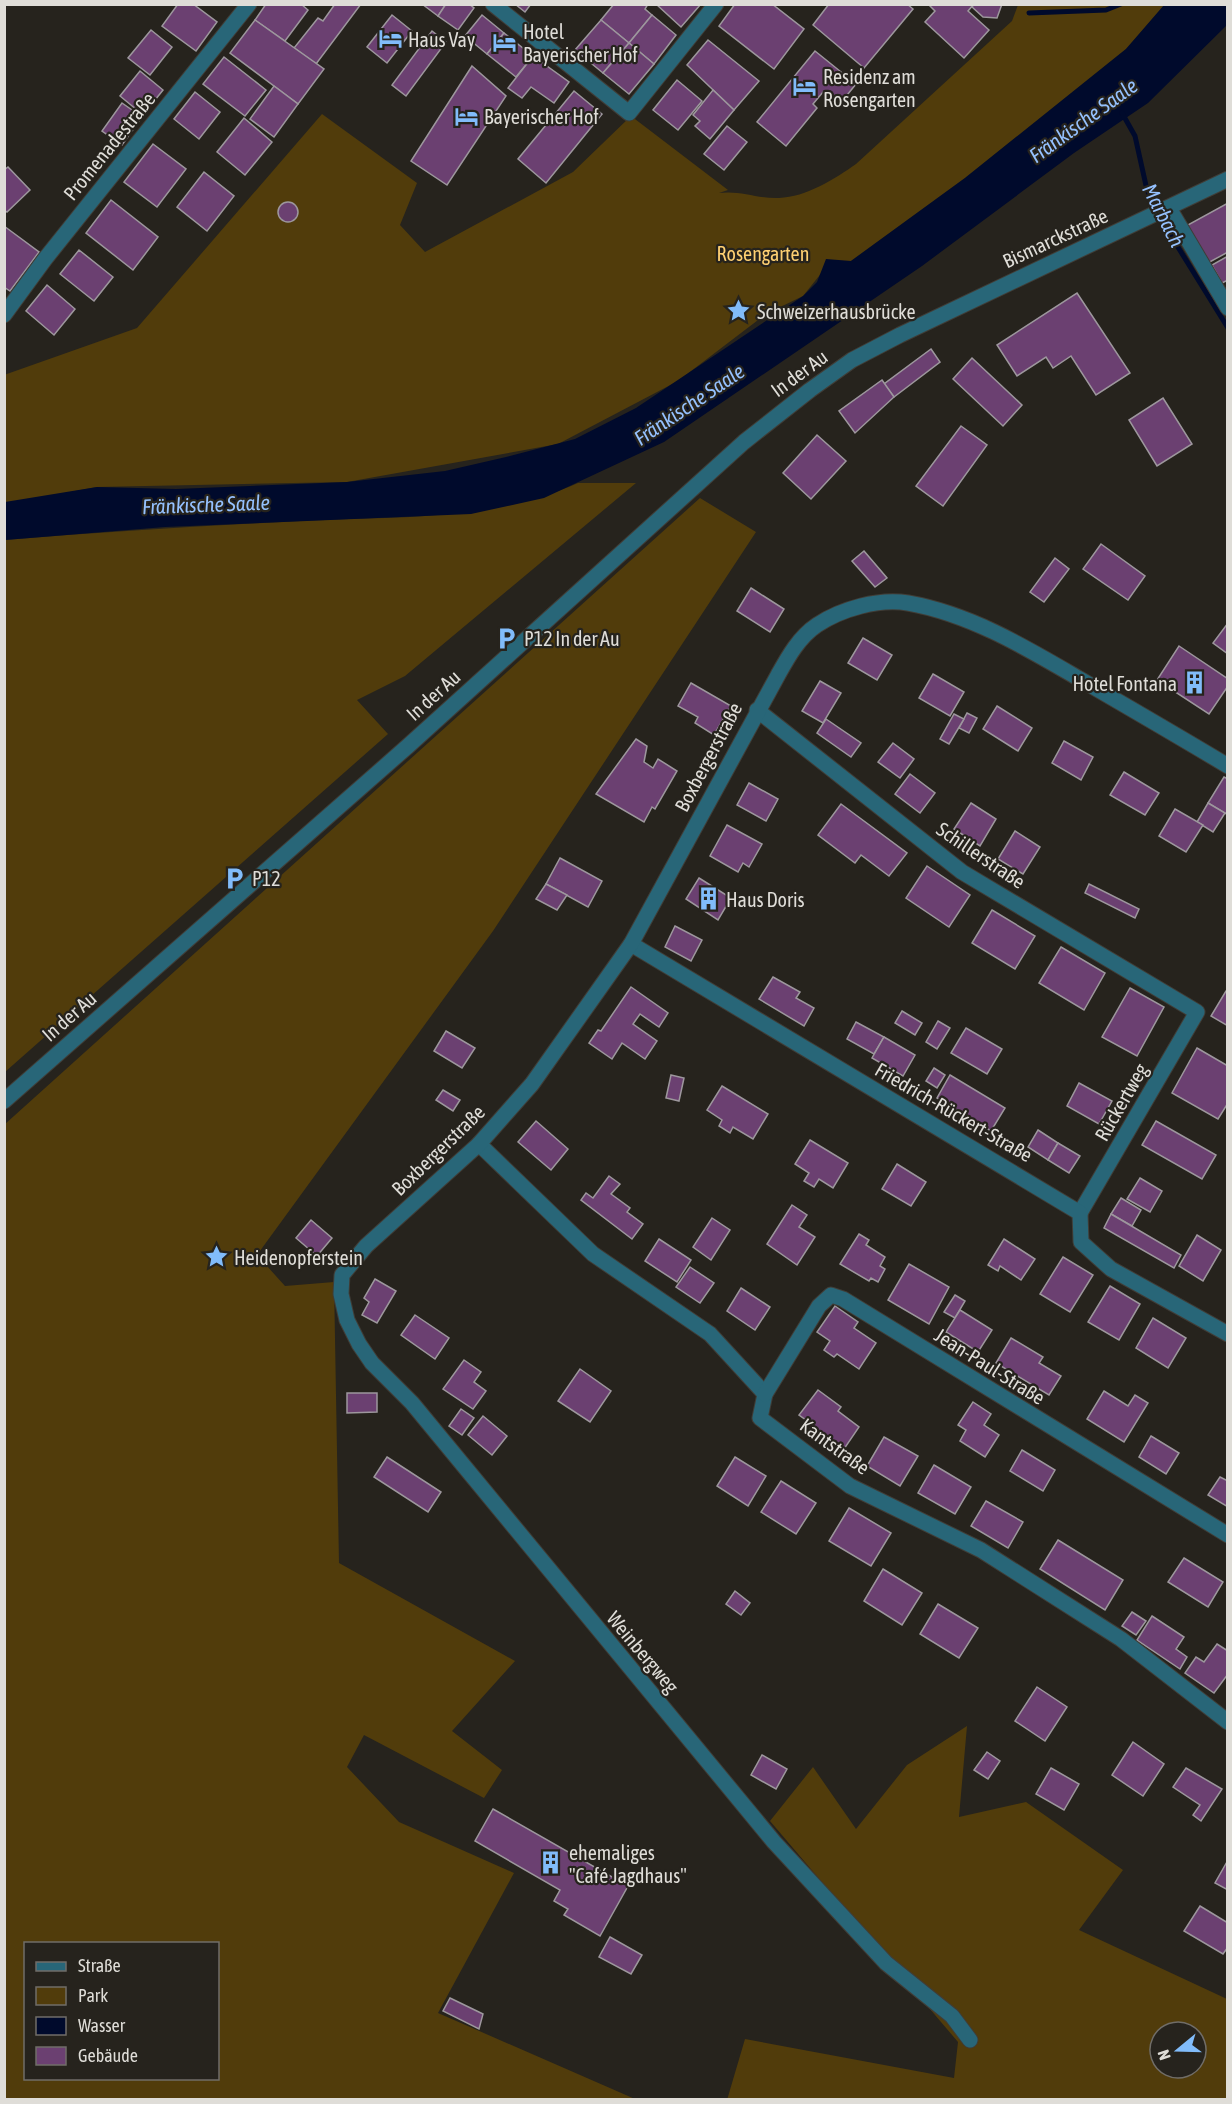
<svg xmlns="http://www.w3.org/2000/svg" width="1232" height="2104" viewBox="0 0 1232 2104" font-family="'Asap Condensed',sans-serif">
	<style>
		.green { fill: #513c0b; fill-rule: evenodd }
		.water { fill: #000a2c }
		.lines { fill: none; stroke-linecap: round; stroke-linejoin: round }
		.stream { stroke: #000a2c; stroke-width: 5 }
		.building { fill: #6b4071; stroke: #9d979d; stroke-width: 1.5 }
		.minor-casing { stroke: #403d37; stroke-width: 17 }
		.minor { stroke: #286678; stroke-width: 15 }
		.labels { text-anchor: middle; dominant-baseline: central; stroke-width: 4.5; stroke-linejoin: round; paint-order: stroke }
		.poi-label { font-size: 20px; fill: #dfddd8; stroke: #26231d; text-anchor: start }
		.street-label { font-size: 20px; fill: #dfddd8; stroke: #26231d }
		.park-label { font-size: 20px; fill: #fed072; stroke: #26231d }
		.water-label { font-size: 21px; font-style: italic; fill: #95c1fe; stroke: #26231d }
	</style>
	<rect width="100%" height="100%" fill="#26231d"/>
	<g class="green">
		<path d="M1018 5 1164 6 1126 49 965 178 851 261 823 271 803 296 766 314 678 381 558 444 347 482 97 487 5 504 4 375 137 328 322 114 417 183 400 225 425 252 573 172 631 116 728 190 719 193C740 190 759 199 779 198 806 197 835 179 856 164L1012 21Z"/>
		<path d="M578 483H636L405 676 357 700 388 734 5 1072V540C103 532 201 526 300 521 396 516 488 522 578 483Z"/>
		<path d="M700 498 756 532 493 931 257 1255 285 1286 334 1282 339 1563 515 1661 452 1731 502 1770 484 1798 364 1735 347 1767 399 1822 514 1873 438 2013 635 2099H5L4 1125ZM26 1944H218V2078H26Z"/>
		<path d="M967 1726 959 1817 1026 1802 1123 1870 1079 1930 1227 1999V2099L727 2100 745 2039 954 2078 958 2042 770 1821 813 1767 856 1829 907 1765ZM1160 2032H1196V2068H1160Z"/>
	</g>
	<path class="water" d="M1164 5H1227V25L1148 103 1074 153 922 266 664 442 544 498 471 514 165 527 5 540V502L97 487 176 489 347 482 445 471 506 457 575 439 636 408 803 296 817 282 826 259 851 261 965 178 1126 49Z"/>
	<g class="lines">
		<g class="stream">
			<path d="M1029 13 1106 10 1121 4"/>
			<path d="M1122 113 1135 136 1147 190 1168 231 1228 328"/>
		</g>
	</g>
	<g class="building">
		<path d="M178 4H193L217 22 196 51 162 26Z"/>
		<path d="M266 4H301L308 10 285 41 255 20Z"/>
		<path d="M335 4H361L316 64 294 48 318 18 323 21Z"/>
		<path d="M422 4H446L438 16Z"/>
		<path d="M446 4H469L474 8 458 30 438 16Z"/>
		<path d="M515 4H531L525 12Z"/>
		<path d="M614 4H648L645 9 652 15 629 43 601 20Z"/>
		<path d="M656 4H701L681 27Z"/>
		<path d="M735 4H772L804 29 774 69 719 26Z"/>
		<path d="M829 4H907L913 9 864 68 813 25Z"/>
		<path d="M928 4H974L968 11 989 30 964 58 925 22 935 11Z"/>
		<path d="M974 4H1002L997 18 983 17 972 7Z"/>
		<path d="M392 15 412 31 387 63 367 47Z"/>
		<path d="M482 15 504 33 487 54 465 36Z"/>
		<path d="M652 15 676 35 654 64 629 43Z"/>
		<path d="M255 20 324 69 298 104 230 53Z"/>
		<path d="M601 20 629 43 603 73 575 50Z"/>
		<path d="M151 30 172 47 150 75 128 58Z"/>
		<path d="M432 31 446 42 406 96 392 85Z"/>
		<path d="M504 33 533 56 516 77 487 54Z"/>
		<path d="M708 40 759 81 734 110 687 65Z"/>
		<path d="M629 43 654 64 629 94 603 73Z"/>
		<path d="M815 51 856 84 839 105 823 92 813 104 817 108 786 146 757 122Z"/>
		<path d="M533 56 569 82 554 103 531 87 522 98 508 88Z"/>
		<path d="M224 57 266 90 245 116 203 84Z"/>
		<path d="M472 66 506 96 447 185 411 161Z"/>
		<path d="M140 71 163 90 143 115 120 96Z"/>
		<path d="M677 80 702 101 678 130 653 110Z"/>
		<path d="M274 86 298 104 274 137 250 119Z"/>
		<path d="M713 90 734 110 710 139 695 126 700 121 693 115Z"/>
		<path d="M574 91 602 114 546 183 518 159Z"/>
		<path d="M195 92 220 112 199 139 174 119Z"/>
		<path d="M122 103 142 117 122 145 102 131Z"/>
		<path d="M244 118 272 142 245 175 217 152Z"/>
		<path d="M727 126 747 142 724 170 704 154Z"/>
		<path d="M153 144 186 169 157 207 124 182Z"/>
		<path d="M8 167 30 190 7 212 4 210V170Z"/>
		<path d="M204 172 234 196 207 231 177 207Z"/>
		<path d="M111 200 158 237 133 270 86 233Z"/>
		<circle cx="288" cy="212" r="10"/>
		<path d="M1228 203V252L1206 264 1186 226Z"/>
		<path d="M4 226 39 252 10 291 4 287Z"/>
		<path d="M79 250 113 277 94 301 60 274Z"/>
		<path d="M1228 256V280L1222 283 1212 265Z"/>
		<path d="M47 285 75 309 54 335 26 311Z"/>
		<path d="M1077 293 1130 373 1096 395 1071 356 1053 368 1046 357 1017 376 997 345Z"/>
		<path d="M931 349 940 362 894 397 884 384Z"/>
		<path d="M972 358 1022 405 1003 426 953 379Z"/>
		<path d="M882 380 894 397 855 433 839 411Z"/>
		<path d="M1163 398 1192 444 1157 466 1129 420Z"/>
		<path d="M961 426 987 445 943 506 916 486Z"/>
		<path d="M817 435 846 461 811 499 783 473Z"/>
		<path d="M1101 544 1145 576 1128 600 1083 569Z"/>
		<path d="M864 551 887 578 875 587 852 561Z"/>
		<path d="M1055 558 1069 569 1044 602 1030 592Z"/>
		<path d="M751 588 784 609 770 632 737 611Z"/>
		<path d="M1228 623V654L1213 643Z"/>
		<path d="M863 638 892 655 877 680 848 663Z"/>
		<path d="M1179 646 1228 679V686L1209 714 1157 680Z"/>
		<path d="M933 674 964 692 950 716 919 698Z"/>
		<path d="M820 681 841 693 823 723 802 711Z"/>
		<path d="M691 683 731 706 714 735 695 723 698 717 678 706Z"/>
		<path d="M997 706 1032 728 1018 751 983 729Z"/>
		<path d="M967 713 977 718 969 733 959 728Z"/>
		<path d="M954 714 964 719 949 744 940 739Z"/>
		<path d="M826 719 861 743 851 757 817 733Z"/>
		<path d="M636 739 647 746 644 762 653 768 658 759 677 771 655 809 652 807 644 822 596 794Z"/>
		<path d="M1064 741 1093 757 1081 780 1052 763Z"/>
		<path d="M893 743 914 759 900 778 878 762Z"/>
		<path d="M1124 772 1159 793 1145 815 1110 795Z"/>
		<path d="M910 774 935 793 920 813 895 794Z"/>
		<path d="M1224 777 1228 779V815L1208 803Z"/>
		<path d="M749 783 778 799 766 821 737 805Z"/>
		<path d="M971 803 996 819 980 846 954 829Z"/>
		<path d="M1208 803 1225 813 1213 832 1197 822Z"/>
		<path d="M841 804 907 853 889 876 861 855 855 863 818 835Z"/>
		<path d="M1175 809 1203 825 1186 852 1159 836Z"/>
		<path d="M727 825 762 844 749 867 743 863 738 872 710 856Z"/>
		<path d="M1015 831 1040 847 1023 874 998 859Z"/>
		<path d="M560 858 602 881 588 907 546 884Z"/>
		<path d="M927 866 970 895 949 927 906 898Z"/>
		<path d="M699 878 731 898 718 920 686 899Z"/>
		<path d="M546 884 567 895 557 910 536 899Z"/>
		<path d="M1089 884 1139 909 1135 918 1085 893Z"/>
		<path d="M992 910 1035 936 1015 969 972 943Z"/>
		<path d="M675 926 702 940 691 961 665 947Z"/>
		<path d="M1061 947 1105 973 1084 1010 1039 983Z"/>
		<path d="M773 977 800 992 796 998 814 1008 804 1026 759 999Z"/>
		<path d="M631 987 668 1013 659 1027 640 1014 633 1024 657 1041 645 1059 622 1043 612 1059 589 1043 598 1030 601 1031Z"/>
		<path d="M1130 988 1164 1007 1137 1056 1102 1037Z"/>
		<path d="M1226 991H1228V1026L1211 1016Z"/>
		<path d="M902 1011 922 1023 915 1035 895 1023Z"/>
		<path d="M938 1021 950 1028 937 1049 926 1042Z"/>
		<path d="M856 1022 884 1037 874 1054 847 1039Z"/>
		<path d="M966 1028 1002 1049 987 1074 951 1053Z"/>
		<path d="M446 1031 475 1048 462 1068 434 1051Z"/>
		<path d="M884 1037 915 1055 903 1076 872 1058Z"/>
		<path d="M1197 1048 1228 1066V1103L1218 1119 1172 1093Z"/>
		<path d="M934 1068 945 1075 937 1088 926 1081Z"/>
		<path d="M671 1075 684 1078 679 1101 666 1098Z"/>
		<path d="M950 1075 1005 1108 991 1131 937 1098Z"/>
		<path d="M1079 1083 1112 1101 1099 1124 1067 1106Z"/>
		<path d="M722 1086 768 1114 753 1139 733 1127 730 1133 719 1126 722 1120 707 1110Z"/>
		<path d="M443 1090 460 1100 453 1111 436 1100Z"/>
		<path d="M536 1121 568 1149 551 1170 518 1142Z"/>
		<path d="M1156 1121 1216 1155 1202 1179 1142 1145Z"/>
		<path d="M1038 1130 1058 1143 1048 1160 1028 1147Z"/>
		<path d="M810 1140 848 1163 833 1188 819 1179 814 1187 804 1181 809 1173 795 1164Z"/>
		<path d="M1058 1143 1080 1156 1069 1173 1048 1160Z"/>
		<path d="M897 1164 926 1182 911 1206 882 1189Z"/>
		<path d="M609 1176 620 1184 611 1194 630 1208 627 1212 643 1224 632 1239 581 1200 586 1193 593 1198Z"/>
		<path d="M1140 1178 1162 1191 1150 1212 1127 1199Z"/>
		<path d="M1121 1198 1141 1210 1132 1226 1111 1214Z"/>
		<path d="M792 1205 807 1215 799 1227 815 1237 797 1265 767 1244Z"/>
		<path d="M1111 1214 1181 1255 1174 1268 1104 1228Z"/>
		<path d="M712 1218 730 1230 711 1260 693 1247Z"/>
		<path d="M311 1220 332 1238 317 1256 296 1238Z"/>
		<path d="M859 1234 869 1240 866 1245 885 1257 880 1266 885 1269 878 1282 871 1278 869 1281 840 1264Z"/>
		<path d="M1197 1235 1221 1250 1203 1281 1179 1266Z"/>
		<path d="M659 1239 691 1260 677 1282 645 1261Z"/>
		<path d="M1004 1239 1035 1259 1021 1280 1000 1266 998 1271 988 1265Z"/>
		<path d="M1063 1257 1093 1275 1070 1312 1040 1294Z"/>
		<path d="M909 1264 949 1287 929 1324 888 1300Z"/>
		<path d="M690 1267 714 1283 700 1303 676 1287Z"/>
		<path d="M375 1279 396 1291 377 1323 362 1315 369 1302 364 1298Z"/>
		<path d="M1110 1286 1140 1304 1119 1340 1088 1322Z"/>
		<path d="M741 1288 770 1307 755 1330 727 1311Z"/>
		<path d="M955 1295 965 1301 955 1318 944 1312Z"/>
		<path d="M835 1306 858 1322 854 1328 876 1343 859 1369 837 1354 834 1357 824 1350 830 1341 817 1332Z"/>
		<path d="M960 1310 992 1330 978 1352 946 1332Z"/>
		<path d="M415 1315 449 1338 435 1359 401 1335Z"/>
		<path d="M1153 1318 1186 1338 1168 1368 1136 1348Z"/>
		<path d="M1011 1338 1043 1357 1039 1363 1061 1376 1049 1395 996 1363Z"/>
		<path d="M464 1360 481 1372 474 1382 486 1391 473 1409 443 1389Z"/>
		<path d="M580 1369 611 1391 590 1422 558 1401Z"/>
		<path d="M818 1390 841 1407 838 1411 859 1427 842 1452 820 1436 817 1440 808 1433 813 1425 799 1415Z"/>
		<path d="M1104 1391 1128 1406 1135 1395 1148 1403 1124 1442 1087 1419Z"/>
		<path d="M347 1393H377V1412L347 1413Z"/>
		<path d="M973 1402 991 1414 984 1425 999 1435 985 1457 960 1441 966 1430 958 1425Z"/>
		<path d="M461 1409 474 1418 462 1435 449 1426Z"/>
		<path d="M483 1416 507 1436 492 1455 468 1435Z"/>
		<path d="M1151 1436 1179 1453 1166 1474 1139 1457Z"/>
		<path d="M884 1437 918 1456 900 1486 867 1466Z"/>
		<path d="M1022 1450 1055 1470 1043 1491 1010 1471Z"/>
		<path d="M387 1457 441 1492 428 1512 374 1477Z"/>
		<path d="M735 1457 766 1476 748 1506 717 1486Z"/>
		<path d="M934 1465 971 1487 955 1514 918 1493Z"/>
		<path d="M1220 1477 1228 1481V1507L1208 1495Z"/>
		<path d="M781 1481 816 1503 796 1534 761 1512Z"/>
		<path d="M986 1501 1023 1522 1008 1548 971 1526Z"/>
		<path d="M849 1508 891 1533 871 1566 829 1541Z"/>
		<path d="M1058 1540 1123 1580 1105 1610 1040 1569Z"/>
		<path d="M1184 1558 1223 1582 1208 1607 1168 1582Z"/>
		<path d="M883 1569 922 1593 902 1625 864 1601Z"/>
		<path d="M735 1591 750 1603 741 1615 726 1604Z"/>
		<path d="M938 1604 978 1628 959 1658 920 1634Z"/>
		<path d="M1132 1612 1146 1621 1136 1635 1122 1626Z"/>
		<path d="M1152 1616 1184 1637 1176 1649 1187 1657 1180 1669 1137 1640Z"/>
		<path d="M1217 1644 1228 1651V1674L1214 1693 1185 1673 1196 1657 1204 1662Z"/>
		<path d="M1037 1687 1067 1707 1045 1741 1015 1721Z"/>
		<path d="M1133 1742 1164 1764 1143 1796 1112 1775Z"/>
		<path d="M987 1752 1000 1761 988 1779 974 1770Z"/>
		<path d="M762 1755 787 1769 776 1789 751 1775Z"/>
		<path d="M1051 1768 1079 1784 1064 1810 1036 1794Z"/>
		<path d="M1186 1768 1222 1789 1201 1821 1193 1815 1200 1805 1173 1787Z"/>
		<path d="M493 1809 628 1886 600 1936 564 1915 568 1909 554 1901 560 1890 475 1841Z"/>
		<path d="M1228 1860V1890L1215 1883Z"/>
		<path d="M1200 1906 1228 1923V1947L1223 1954 1184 1931Z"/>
		<path d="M610 1937 642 1955 631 1974 599 1957Z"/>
		<path d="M450 1998 483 2014 479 2029 443 2011Z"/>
	</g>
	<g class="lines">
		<defs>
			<g id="minor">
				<path d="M493 4 629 113 716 4"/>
				<path d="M1169 208 1228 308"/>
				<path d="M4 315 45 259 249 4"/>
				<path d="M757 710 962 872 1197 1012 1080 1213"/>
				<path d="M631 944 1080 1213 1081 1242 1111 1269 1228 1334"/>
				<path d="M4 1101 408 746 744 442 810 390 852 360 900 335 1228 179"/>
				<path d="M479 1144 593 1254 710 1334 765 1394 760 1418 850 1486 981 1550 1121 1639 1228 1722"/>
				<path d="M765 1394 819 1306 831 1295 843 1299 1228 1535"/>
				<path d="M970 2040 952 2016 886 1963 774 1842 412 1403 372 1363 359 1344 347 1320 341 1294 342 1275 366 1246 479 1144 532 1084 631 944 778 675C788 657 799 637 817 625 841 609 879 598 908 603 970 614 1025 647 1078 678 1128 707 1178 736 1228 766"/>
			</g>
		</defs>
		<use href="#minor" class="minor-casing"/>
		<use href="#minor" class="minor"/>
	</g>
	<defs>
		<symbol id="hotel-bare" viewBox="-9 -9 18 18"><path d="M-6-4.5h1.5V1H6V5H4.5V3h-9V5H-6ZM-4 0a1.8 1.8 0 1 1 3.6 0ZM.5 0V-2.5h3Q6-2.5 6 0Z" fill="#81bcfa" stroke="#26231d" stroke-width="2.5" paint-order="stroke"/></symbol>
		<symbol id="sight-bare" viewBox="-9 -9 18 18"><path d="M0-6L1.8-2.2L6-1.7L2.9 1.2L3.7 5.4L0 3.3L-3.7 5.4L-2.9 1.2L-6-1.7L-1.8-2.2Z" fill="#81bcfa" stroke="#26231d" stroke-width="2.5" paint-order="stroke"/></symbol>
		<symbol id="parking-bare" viewBox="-9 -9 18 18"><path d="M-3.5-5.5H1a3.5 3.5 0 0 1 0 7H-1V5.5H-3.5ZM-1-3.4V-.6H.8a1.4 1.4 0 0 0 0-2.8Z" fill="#81bcfa" stroke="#26231d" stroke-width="2.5" paint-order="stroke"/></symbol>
		<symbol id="building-bare" viewBox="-9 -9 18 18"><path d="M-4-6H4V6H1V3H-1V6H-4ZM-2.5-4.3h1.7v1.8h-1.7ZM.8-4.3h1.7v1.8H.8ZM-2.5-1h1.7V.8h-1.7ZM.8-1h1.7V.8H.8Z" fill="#81bcfa" stroke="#26231d" stroke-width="2.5" paint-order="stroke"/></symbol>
	</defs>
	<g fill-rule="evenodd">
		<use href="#hotel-bare" x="374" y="22" width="33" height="33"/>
		<use href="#hotel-bare" x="488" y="26" width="33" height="33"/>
		<use href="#hotel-bare" x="788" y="70" width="33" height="33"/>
		<use href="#hotel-bare" x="450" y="100" width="33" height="33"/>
		<use href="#sight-bare" x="722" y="294" width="33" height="33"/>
		<use href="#parking-bare" x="490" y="622" width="33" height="33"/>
		<use href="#building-bare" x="1178" y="666" width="33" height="33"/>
		<use href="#parking-bare" x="218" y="862" width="33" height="33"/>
		<use href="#building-bare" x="692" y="882" width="33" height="33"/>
		<use href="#sight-bare" x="200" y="1240" width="33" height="33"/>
		<use href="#building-bare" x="534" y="1846" width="33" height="33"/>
	</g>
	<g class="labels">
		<g class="poi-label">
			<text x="523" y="31">Hotel<tspan x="523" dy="23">Bayerischer Hof</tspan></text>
			<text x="408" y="39">Haus Vay</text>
			<text x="823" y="76">Residenz am<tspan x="823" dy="23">Rosengarten</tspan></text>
			<text x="484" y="116">Bayerischer Hof</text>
			<text x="757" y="311">Schweizerhausbrücke</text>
			<text x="524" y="638">P12 In der Au</text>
			<text x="1177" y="683" text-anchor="end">Hotel Fontana</text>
			<text x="252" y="878">P12</text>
			<text x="726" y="899">Haus Doris</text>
			<text x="234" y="1257">Heidenopferstein</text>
			<text x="569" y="1852">ehemaliges<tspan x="569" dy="23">"Café Jagdhaus"</tspan></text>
		</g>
		<g class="street-label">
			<text transform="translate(109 146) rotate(-51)">Promenadestraße</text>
			<text transform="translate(1055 238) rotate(-25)">Bismarckstraße</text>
			<text transform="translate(799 373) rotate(-36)">In der Au</text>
			<text transform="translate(433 695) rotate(-42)">In der Au</text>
			<text transform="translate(708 757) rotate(-62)">Boxbergerstraße</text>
			<text transform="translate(981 855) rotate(34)">Schillerstraße</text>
			<text transform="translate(69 1016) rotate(-41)">In der Au</text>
			<text transform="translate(1121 1102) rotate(-60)">Rückertweg</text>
			<text transform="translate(954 1112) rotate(30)">Friedrich-Rückert-Straße</text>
			<text transform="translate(438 1150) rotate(-44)">Boxbergerstraße</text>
			<text transform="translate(990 1366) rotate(32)">Jean-Paul-Straße</text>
			<text transform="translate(835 1446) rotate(36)">Kantstraße</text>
			<text transform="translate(643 1652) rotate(50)">Weinbergweg</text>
		</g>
		<g class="park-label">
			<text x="763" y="253">Rosengarten</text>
		</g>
		<g class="water-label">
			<text transform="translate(1083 120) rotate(-36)">Fränkische Saale</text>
			<text transform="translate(1164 215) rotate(63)">Marbach</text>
			<text transform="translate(689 404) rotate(-34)">Fränkische Saale</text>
			<text transform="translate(206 504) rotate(-2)">Fränkische Saale</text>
		</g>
	</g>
	<rect width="1232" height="2104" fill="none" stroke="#dfddd8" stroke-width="12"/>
	<rect x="24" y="1942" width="195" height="138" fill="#26231d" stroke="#706d68" stroke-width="1.5"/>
	<rect x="36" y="1962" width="30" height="9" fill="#286678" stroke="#706d68" stroke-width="1.5"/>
	<text x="78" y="1972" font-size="18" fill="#dfddd8">Straße</text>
	<rect x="36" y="1987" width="30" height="18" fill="#513c0b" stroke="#706d68" stroke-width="1.5"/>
	<text x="78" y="2002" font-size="18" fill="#dfddd8">Park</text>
	<rect x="36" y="2017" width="30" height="18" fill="#000a2c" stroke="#706d68" stroke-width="1.5"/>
	<text x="78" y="2032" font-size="18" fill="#dfddd8">Wasser</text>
	<rect x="36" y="2047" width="30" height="18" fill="#6b4071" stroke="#706d68" stroke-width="1.5"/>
	<text x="78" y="2062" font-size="18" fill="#dfddd8">Gebäude</text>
	<g transform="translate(1178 2050) rotate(251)"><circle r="28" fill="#26231d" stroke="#706d68" stroke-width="1.5"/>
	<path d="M0-4.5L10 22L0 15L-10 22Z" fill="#81bcfa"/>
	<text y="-9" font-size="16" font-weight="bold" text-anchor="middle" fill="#dfddd8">N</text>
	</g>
</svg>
